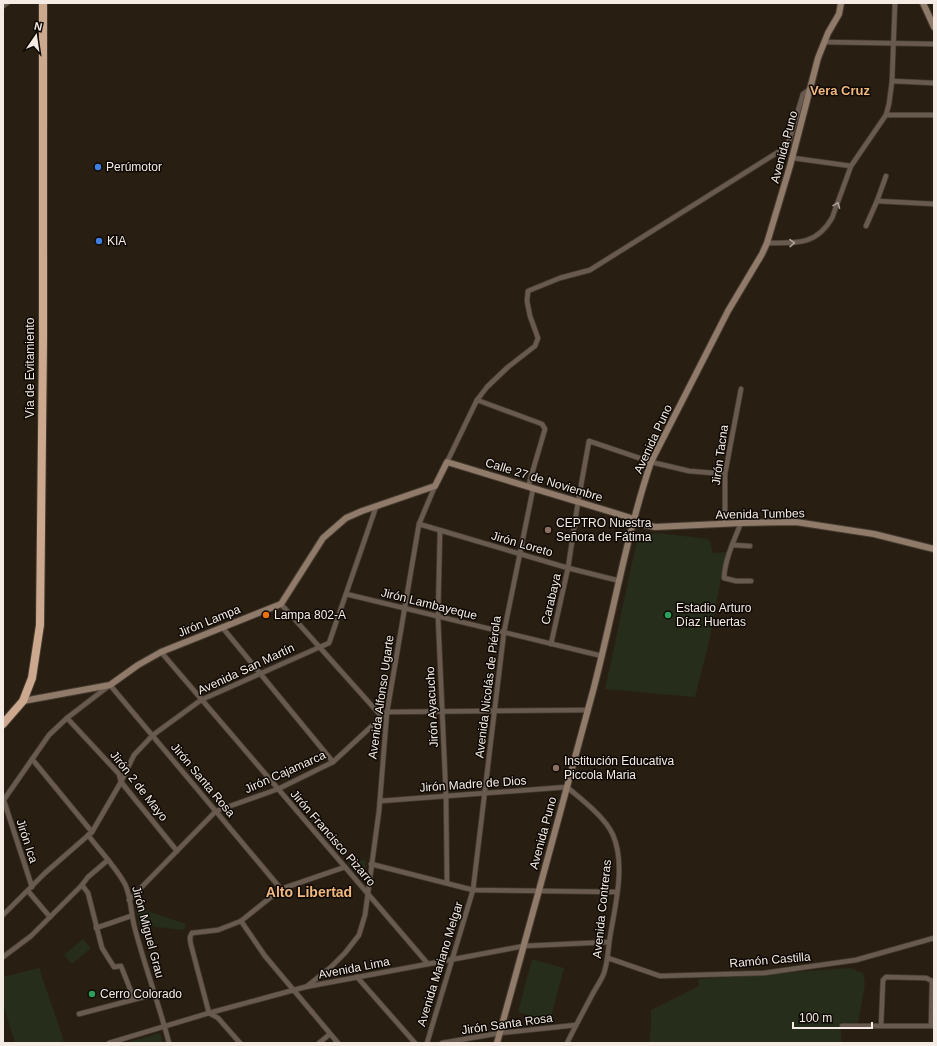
<svg xmlns="http://www.w3.org/2000/svg" width="937" height="1046" viewBox="0 0 937 1046" font-family="Arial,sans-serif">
	<style>
		.green { fill: #262d1a }
		.lines { fill: none; stroke-linecap: round; stroke-linejoin: round }
		.street-casing { stroke: #453b2f; stroke-width: 6 }
		.secondary-casing { stroke: #453b2f; stroke-width: 8 }
		.highway-casing { stroke: #453b2f; stroke-width: 10 }
		.street { stroke: #685a4f; stroke-width: 4.5 }
		.secondary { stroke: #907a69; stroke-width: 6 }
		.highway { stroke: #cca98e; stroke-width: 8 }
		.oneway { stroke: #aea39a }
		.shop-dot { fill: #3f7fe0; stroke: #0e0905; stroke-width: 1.5 }
		.education-dot { fill: #8d6e63; stroke: #0e0905; stroke-width: 1.5 }
		.food-dot { fill: #e8710a; stroke: #0e0905; stroke-width: 1.5 }
		.leisure-dot { fill: #2e9e5b; stroke: #0e0905; stroke-width: 1.5 }
		.labels { text-anchor: middle; dominant-baseline: central; stroke-width: 3; stroke-linejoin: round; paint-order: stroke }
		.street-label { font-size: 12px; fill: #f4ece4; stroke: #0e0905 }
		.poi-label { font-size: 12px; fill: #f4ece4; stroke: #0e0905; text-anchor: start }
		.neighbourhood-label { font-size: 13px; font-weight: bold; fill: #f2b87e; stroke: #0e0905 }
		.quarter-label { font-size: 14px; font-weight: bold; fill: #f2b87e; stroke: #0e0905 }
	</style>
	<rect width="100%" height="100%" fill="#291e12"/>
	<g class="green">
		<path d="M659 533 707 539 710 541 713 553 726 552 709 642 695 697 605 689 637 540 646 534Z"/>
		<path d="M365 860 366 861 365 880 348 865 350 863Z"/>
		<path d="M136 907 186 924 184 930 139 925Z"/>
		<path d="M83 939 91 948 72 964 64 955Z"/>
		<path d="M532 959 564 968 550 1021 518 1012Z"/>
		<path d="M39 968 64 1041 55 1043H15L3 1004V977Z"/>
		<path d="M850 968 863 973 865 984 858 1023 841 1024V1043H649L651 1028V1010L699 986 698 979Z"/>
		<path d="M160 1033 163 1043H125Z"/>
	</g>
	<g class="lines">
		<defs>
			<g id="street">
				<path d="M3 6 7 3"/>
				<path d="M824 42 934 44"/>
				<path d="M892 81 934 83"/>
				<path d="M886 115H934"/>
				<path d="M793 158 851 166"/>
				<path d="M877 201 934 204"/>
				<path d="M866 226 877 201 886 176"/>
				<path d="M767 243C795 243 816 246 832 218L851 166 886 115 889 104 892 81 895 3"/>
				<path d="M477 400 542 424 545 429 528 487"/>
				<path d="M447 462 477 400 487 387 508 367 535 346 538 338 530 316 527 301 528 291 560 278 590 270 783 149 789 141 803 94 810 89"/>
				<path d="M741 523C734 540 725 559 724 578L736 581H751"/>
				<path d="M419 524 568 568 620 581"/>
				<path d="M725 524V474L741 389"/>
				<path d="M440 530 438 617 446 796 447 883"/>
				<path d="M732 545 750 546"/>
				<path d="M346 594 602 656"/>
				<path d="M281 604 382 717"/>
				<path d="M222 627 333 762"/>
				<path d="M551 644 568 568 578 502 589 441 651 462 689 471 725 474"/>
				<path d="M161 652 428 964"/>
				<path d="M67 718 119 774 121 782 177 851"/>
				<path d="M32 759 92 832"/>
				<path d="M3 801 49 735 67 718 110 685 281 889"/>
				<path d="M4 801 32 887"/>
				<path d="M380 801 567 787C582 800 605 817 613 835 626 865 615 906 610 937 608 949 608 961 604 973 601 981 595 989 591 997 583 1012 575 1027 567 1043"/>
				<path d="M88 835C100 851 115 866 125 884 131 896 131 915 135 929 145 967 159 1004 169 1043"/>
				<path d="M371 864 473 890 617 892"/>
				<path d="M82 885 88 893 102 948 114 967 121 966 134 999"/>
				<path d="M28 891 50 917"/>
				<path d="M129 900 216 811 278 789 333 762 387 712 588 710"/>
				<path d="M3 915 45 873 92 832 121 782 134 755 153 735 201 700 329 643 376 507"/>
				<path d="M241 921 265 956 338 1043"/>
				<path d="M96 928 131 916"/>
				<path d="M3 957 31 936 82 885 88 877 108 860"/>
				<path d="M608 958 660 976 764 973 856 960 934 938"/>
				<path d="M357 977 415 1043"/>
				<path d="M306 987 331 967 345 953 359 935 365 915 379 811 387 712 419 524 435 486"/>
				<path d="M79 1014 155 994"/>
				<path d="M842 1026H933"/>
				<path d="M881 1026 883 980 886 977 926 978 932 981 931 1026"/>
				<path d="M109 1043 209 1013 305 987 524 946 609 942"/>
				<path d="M240 1043 218 1018 209 1013 191 945C190 940 189 937 192 933L218 930 241 921 281 889 345 867"/>
				<path d="M319 1043 330 1034"/>
				<path d="M427 1043 473 890 504 632 533 489"/>
				<path d="M442 1043 500 1033 576 1025"/>
			</g>
			<g id="secondary">
				<path d="M923 3 934 27"/>
				<path d="M23 701 110 685 138 665 161 652 281 604 323 538 346 518 362 511 435 486 447 462 628 517 645 525 655 527 741 523 796 522 874 534 934 549"/>
				<path d="M497 1043C529 926 562 808 593 691 613 615 626 537 651 462L728 311 762 254 767 243 790 166 818 58 828 33 839 14 841 3"/>
			</g>
			<path id="highway" d="M3 724 23 701 32 678 40 625 43 340V3"/>
		</defs>
		<use href="#street" class="street-casing"/>
		<use href="#secondary" class="secondary-casing"/>
		<use href="#highway" class="highway-casing"/>
		<use href="#street" class="street"/>
		<use href="#secondary" class="secondary"/>
		<use href="#highway" class="highway"/>
	</g>
	<defs><path id="oneway-chevron" d="M-2-3.5L2.5 0L-2 3.5" fill="none" stroke-width="1.6" stroke-linecap="round" stroke-linejoin="round"/></defs>
	<g class="oneway">
		<use href="#oneway-chevron" transform="translate(837 205) rotate(-69)"/>
		<use href="#oneway-chevron" transform="translate(792 243) rotate(-1)"/>
	</g>
	<g class="shop-dot">
		<circle cx="98" cy="167" r="4"/>
		<circle cx="99" cy="241" r="4"/>
	</g>
	<g class="education-dot">
		<circle cx="548" cy="530" r="4"/>
		<circle cx="556" cy="768" r="4"/>
	</g>
	<circle class="food-dot" cx="266" cy="615" r="4"/>
	<g class="leisure-dot">
		<circle cx="668" cy="615" r="4"/>
		<circle cx="92" cy="994" r="4"/>
	</g>
	<g class="labels">
		<g class="street-label">
			<text transform="translate(784 147) rotate(-75)">Avenida Puno</text>
			<text transform="translate(30 368) rotate(-90)">Vía de Evitamiento</text>
			<text transform="translate(653 439) rotate(-65)">Avenida Puno</text>
			<text transform="translate(720 455) rotate(-82)">Jirón Tacna</text>
			<text transform="translate(544 480) rotate(17)">Calle 27 de Noviembre</text>
			<text transform="translate(760 514) rotate(-1)">Avenida Tumbes</text>
			<text transform="translate(522 544) rotate(16)">Jirón Loreto</text>
			<text transform="translate(551 599) rotate(-77)">Carabaya</text>
			<text transform="translate(429 604) rotate(14)">Jirón Lambayeque</text>
			<text transform="translate(209 621) rotate(-22)">Jirón Lampa</text>
			<text transform="translate(246 669) rotate(-25)">Avenida San Martín</text>
			<text transform="translate(488 687) rotate(-83)">Avenida Nicolás de Piérola</text>
			<text transform="translate(381 697) rotate(-82)">Avenida Alfonso Ugarte</text>
			<text transform="translate(432 707) rotate(-93)">Jirón Ayacucho</text>
			<text transform="translate(285 772) rotate(-24)">Jirón Cajamarca</text>
			<text transform="translate(203 780) rotate(50)">Jirón Santa Rosa</text>
			<text transform="translate(473 784) rotate(-4)">Jirón Madre de Dios</text>
			<text transform="translate(139 786) rotate(52)">Jirón 2 de Mayo</text>
			<text transform="translate(543 833) rotate(-75)">Avenida Puno</text>
			<text transform="translate(333 838) rotate(49)">Jirón Francisco Pizarro</text>
			<text transform="translate(27 841) rotate(72)">Jirón Ica</text>
			<text transform="translate(602 909) rotate(-84)">Avenida Contreras</text>
			<text transform="translate(148 932) rotate(75)">Jirón Miguel Grau</text>
			<text transform="translate(770 960) rotate(-5)">Ramón Castilla</text>
			<text transform="translate(440 964) rotate(-73)">Avenida Mariano Melgar</text>
			<text transform="translate(354 968) rotate(-11)">Avenida Lima</text>
			<text transform="translate(507 1024) rotate(-8)">Jirón Santa Rosa</text>
		</g>
		<g class="poi-label">
			<text x="106" y="167">Perúmotor</text>
			<text x="107" y="241">KIA</text>
			<text x="556" y="523">CEPTRO Nuestra<tspan x="556" dy="14">Señora de Fátima</tspan></text>
			<text x="676" y="608">Estadio Arturo<tspan x="676" dy="14">Díaz Huertas</tspan></text>
			<text x="274" y="615">Lampa 802-A</text>
			<text x="564" y="761">Institución Educativa<tspan x="564" dy="14">Piccola Maria</tspan></text>
			<text x="100" y="994">Cerro Colorado</text>
		</g>
		<g class="neighbourhood-label">
			<text x="840" y="90">Vera Cruz</text>
		</g>
		<g class="quarter-label">
			<text x="309" y="892">Alto Libertad</text>
		</g>
	</g>
	<rect width="937" height="1046" fill="none" stroke="#f4ece4" stroke-width="8"/>
	<g transform="translate(36 36) rotate(13)" stroke="#0e0905" stroke-width="3" paint-order="stroke">
	<path d="M0-3L7 15L0 10L-7 15Z" fill="#f4ece4"/>
	<text y="-6" font-size="11" font-weight="bold" text-anchor="middle" fill="#f4ece4">N</text>
	</g>
	<path d="M793 1022v6h79v-6" fill="none" stroke="#f4ece4" stroke-width="2"/>
	<text x="799" y="1022" font-size="12" fill="#f4ece4" stroke="#0e0905" stroke-width="3" paint-order="stroke">100 m</text>
</svg>
